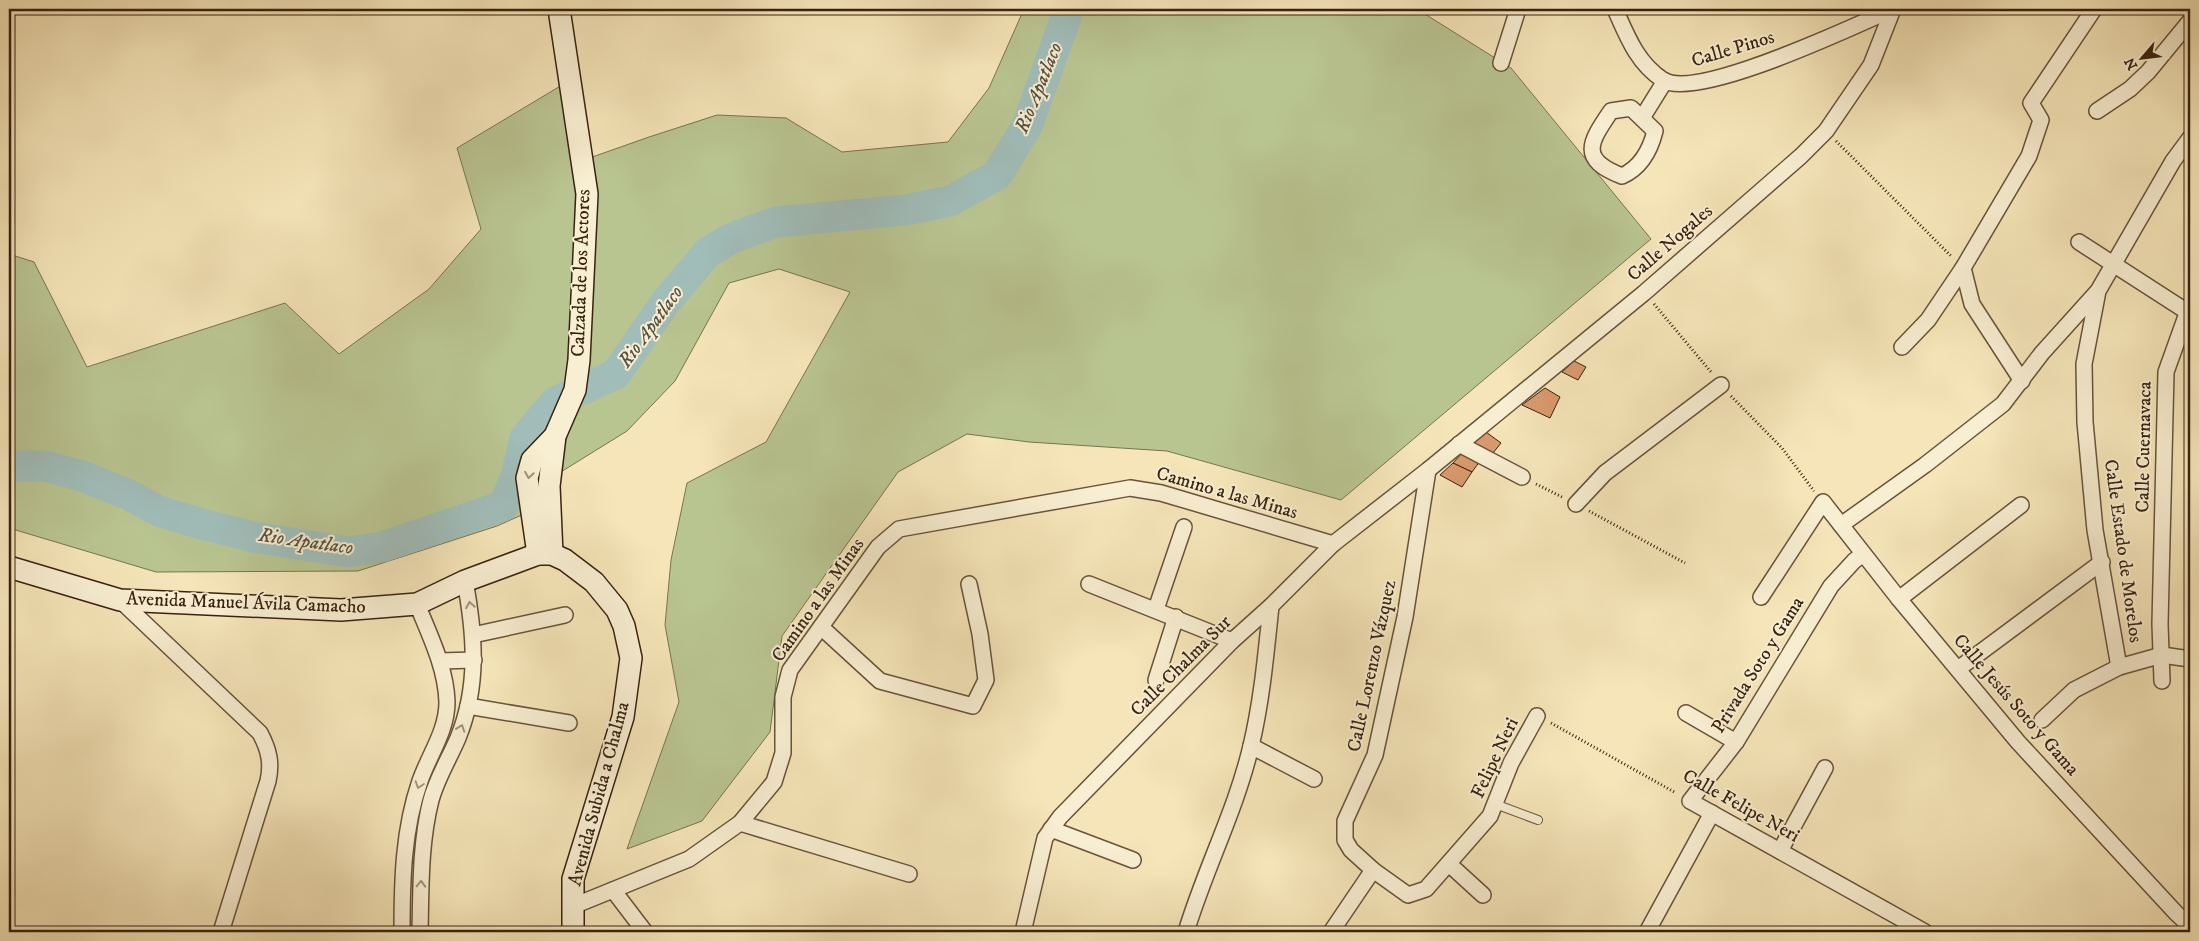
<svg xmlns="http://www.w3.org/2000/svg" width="2199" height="941" viewBox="0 0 2199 941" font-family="'IM FELL DW Pica',serif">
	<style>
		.green { fill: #b9c591; stroke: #787450 }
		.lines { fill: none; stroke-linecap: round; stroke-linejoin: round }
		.river { stroke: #a0bdb9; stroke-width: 31 }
		.building { fill: #da9a6d; stroke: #382210 }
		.lane-casing { stroke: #67533a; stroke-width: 10 }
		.street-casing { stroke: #67533a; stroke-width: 18 }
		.secondary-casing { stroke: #382210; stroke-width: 24 }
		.path { stroke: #382210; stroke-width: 3; stroke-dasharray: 1 2.5; stroke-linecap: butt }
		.lane { stroke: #f8eed1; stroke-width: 8 }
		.street { stroke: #f8eed1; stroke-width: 15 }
		.secondary { stroke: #f8eed1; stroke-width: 21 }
		.oneway { stroke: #a2927a }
		.labels { text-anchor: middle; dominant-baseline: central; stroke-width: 4; stroke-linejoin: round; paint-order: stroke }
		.street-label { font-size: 19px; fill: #382210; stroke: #f8eed1 }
		.water-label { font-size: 20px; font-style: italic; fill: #575043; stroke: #f8eed1 }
	</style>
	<rect width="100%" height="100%" fill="#f5e5b8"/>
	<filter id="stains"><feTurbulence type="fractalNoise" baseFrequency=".004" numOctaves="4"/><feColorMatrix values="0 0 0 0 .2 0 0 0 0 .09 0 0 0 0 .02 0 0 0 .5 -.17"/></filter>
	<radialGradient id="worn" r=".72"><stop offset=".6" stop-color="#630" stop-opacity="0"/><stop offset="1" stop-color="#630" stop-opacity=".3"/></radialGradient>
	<path class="green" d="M1024 9H1417L1511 68 1651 239 1341 500 1167 451 1029 442 967 434 898 472 782 636 770 732 702 821 627 849 679 702 665 625 671 560 687 483 766 442 850 292 779 269 729 283 675 381 627 431 535 488 533 510 497 526 358 571 156 572 9 528V254L34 262 87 367 285 303 339 354 429 289 481 229 457 148 567 82 581 161 649 137 717 115 786 118 842 152 948 142 989 88Z"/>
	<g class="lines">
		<path class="river" d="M9 466H45L82 476 127 494 161 512 206 525 254 537 348 552 382 547 503 506 516 477 525 438 555 402 616 374 665 303 708 252 732 238 776 222 905 210 950 201 997 175 1027 126 1069 9"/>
	</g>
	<g class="building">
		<path d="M1574 361 1586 367 1578 380 1562 372Z"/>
		<path d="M1545 388 1560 397 1550 418 1522 405Z"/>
		<path d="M1486 432 1501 443 1489 458 1469 446Z"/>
		<path d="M1462 453 1480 461 1472 472 1453 463Z"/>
		<path d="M1453 463 1472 472 1462 487 1440 475Z"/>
	</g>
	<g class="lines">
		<defs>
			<path id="lane" d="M1495 804 1538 820"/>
			<g id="street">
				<path d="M1615 9C1627 36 1637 63 1663 80 1697 101 1854 26 1893 9"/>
				<path d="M1501 63 1518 9"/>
				<path d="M1631 108 1655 131C1650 151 1640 168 1622 176 1578 159 1590 142 1611 111Z"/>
				<path d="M2097 111 2130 89 2148 72 2190 21"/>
				<path d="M1642 118 1665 81"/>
				<path d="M2079 242 2186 311"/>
				<path d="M1963 268 1972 304 2022 381"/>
				<path d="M1902 347 1928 320 1963 268 2029 156 2041 120 2031 103 2094 9"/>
				<path d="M1459 444 1522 477"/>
				<path d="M1428 470 1405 617 1375 755 1345 821V840L1351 850 1373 870 1408 895 1426 889 1490 816 1511 763 1537 716"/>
				<path d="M1576 504 1605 473 1721 385"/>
				<path d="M1841 525 1925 465 2003 404 2042 353 2097 292"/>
				<path d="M1863 554 1854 561 1831 586 1736 742 1690 801 1925 932"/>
				<path d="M1089 584 1232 641"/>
				<path d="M1761 597 1823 502 1899 599 2018 742 2176 913 2190 926"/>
				<path d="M1899 599 2021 505"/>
				<path d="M120 600 260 733C269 750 272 763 268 781L221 932"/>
				<path d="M1156 609 1184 527"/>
				<path d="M821 627 880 681 973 706 986 680 980 634 969 584"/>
				<path d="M473 635 565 615"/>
				<path d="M440 661 474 660"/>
				<path d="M2119 667 2095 530 2085 422 2084 364 2098 291 2173 161 2190 138"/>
				<path d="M1958 669 2102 562"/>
				<path d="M1156 680 1176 617"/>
				<path d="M2162 681 2160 624 2166 372 2190 305"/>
				<path d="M468 706 569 723"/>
				<path d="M1686 713 1736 742"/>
				<path d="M2042 720 2074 690 2119 667 2162 655 2190 659"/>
				<path d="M1251 746 1314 779"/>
				<path d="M740 823 909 874"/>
				<path d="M1051 829 1133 860"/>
				<path d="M1780 851 1825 768"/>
				<path d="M1449 864 1483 895"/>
				<path d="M613 890 645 932"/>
				<path d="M571 907 689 859 740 823 774 782 783 753V697L790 670 878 547 899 529 1130 488 1161 493 1333 544"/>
				<path d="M402 932C402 881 403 830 420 781 429 755 447 731 447 702 446 668 430 636 417 604"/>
				<path d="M420 932C421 889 420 843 431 800 437 778 449 759 458 738 479 686 475 635 465 581"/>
				<path d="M1023 932 1045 838 1060 817 1232 641 1271 606 1333 544 1428 470 1644 293 1801 156 1826 131 1871 65 1893 9"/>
				<path d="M1186 932C1205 869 1236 810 1251 746 1262 700 1266 653 1271 606"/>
				<path d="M1331 932 1373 870"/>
				<path d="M1647 932 1712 813"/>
			</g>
			<g id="secondary">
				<path d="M538 554 527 478 532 460 555 436"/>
				<path d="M552 554 549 486 555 436 575 390 579 360 587 194 559 9"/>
				<path d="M9 567 120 600 341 610 417 604 465 581 538 554H552L565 560 594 582 617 610 624 626 631 658 623 717 573 879V932"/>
			</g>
		</defs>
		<use href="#lane" class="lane-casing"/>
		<use href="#street" class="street-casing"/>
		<use href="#secondary" class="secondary-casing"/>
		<g class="path">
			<path d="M1836 141 1952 257"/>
			<path d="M1654 304 1711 372"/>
			<path d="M1731 396 1782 448 1814 491"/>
			<path d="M1536 484 1564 498"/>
			<path d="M1589 511 1685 563"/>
			<path d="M1551 723 1676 793"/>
		</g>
		<use href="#lane" class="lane"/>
		<use href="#street" class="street"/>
		<use href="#secondary" class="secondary"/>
	</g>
	<defs><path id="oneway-chevron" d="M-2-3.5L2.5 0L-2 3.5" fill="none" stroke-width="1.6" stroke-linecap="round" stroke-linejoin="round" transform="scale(1.25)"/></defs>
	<g class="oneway">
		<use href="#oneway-chevron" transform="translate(529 475) rotate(99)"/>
		<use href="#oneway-chevron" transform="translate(470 605) rotate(-99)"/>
		<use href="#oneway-chevron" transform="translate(461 728) rotate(-71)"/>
		<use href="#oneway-chevron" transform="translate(419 785) rotate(108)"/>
		<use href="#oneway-chevron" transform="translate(421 884) rotate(-88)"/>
	</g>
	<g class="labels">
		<g class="street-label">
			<text transform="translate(1733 49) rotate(-17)">Calle Pinos</text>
			<text transform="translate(1670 243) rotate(-41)">Calle Nogales</text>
			<text transform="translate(581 273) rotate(-88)">Calzada de los Actores</text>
			<text transform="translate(2144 447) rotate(-89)">Calle Cuernavaca</text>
			<text transform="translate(1227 493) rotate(16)">Camino a las Minas</text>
			<text transform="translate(2123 551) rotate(82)">Calle Estado de Morelos</text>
			<text transform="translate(818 600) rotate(-55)">Camino a las Minas</text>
			<text transform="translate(246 603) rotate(2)">Avenida Manuel Ávila Camacho</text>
			<text transform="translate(1758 665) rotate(-58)">Privada Soto y Gama</text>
			<text transform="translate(1181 666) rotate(-45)">Calle Chalma Sur</text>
			<text transform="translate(1372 666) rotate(-78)">Calle Lorenzo Vázquez</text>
			<text transform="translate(2016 705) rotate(49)">Calle Jesús Soto y Gama</text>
			<text transform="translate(1495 758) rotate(-65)">Felipe Neri</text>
			<text transform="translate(599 794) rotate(-75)">Avenida Subida a Chalma</text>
			<text transform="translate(1741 806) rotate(29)">Calle Felipe Neri</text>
		</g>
		<g class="water-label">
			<text transform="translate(1039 88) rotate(-68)">Rio Apatlaco</text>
			<text transform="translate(651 327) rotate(-54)">Rio Apatlaco</text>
			<text transform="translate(306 542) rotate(8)">Rio Apatlaco</text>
		</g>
	</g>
	<rect width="2199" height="941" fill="none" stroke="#f5e5b8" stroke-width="30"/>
	<rect x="10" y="10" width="2179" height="921" fill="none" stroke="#382210" stroke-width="2.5"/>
	<rect x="15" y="15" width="2169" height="911" fill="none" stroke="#382210"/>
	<g transform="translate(2142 58) rotate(242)" stroke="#f8eed1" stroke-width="4" paint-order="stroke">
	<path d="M0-4L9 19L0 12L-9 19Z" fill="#382210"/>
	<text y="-8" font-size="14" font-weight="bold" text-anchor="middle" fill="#382210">N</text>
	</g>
	<rect width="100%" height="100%" filter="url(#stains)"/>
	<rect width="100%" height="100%" fill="url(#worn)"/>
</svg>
